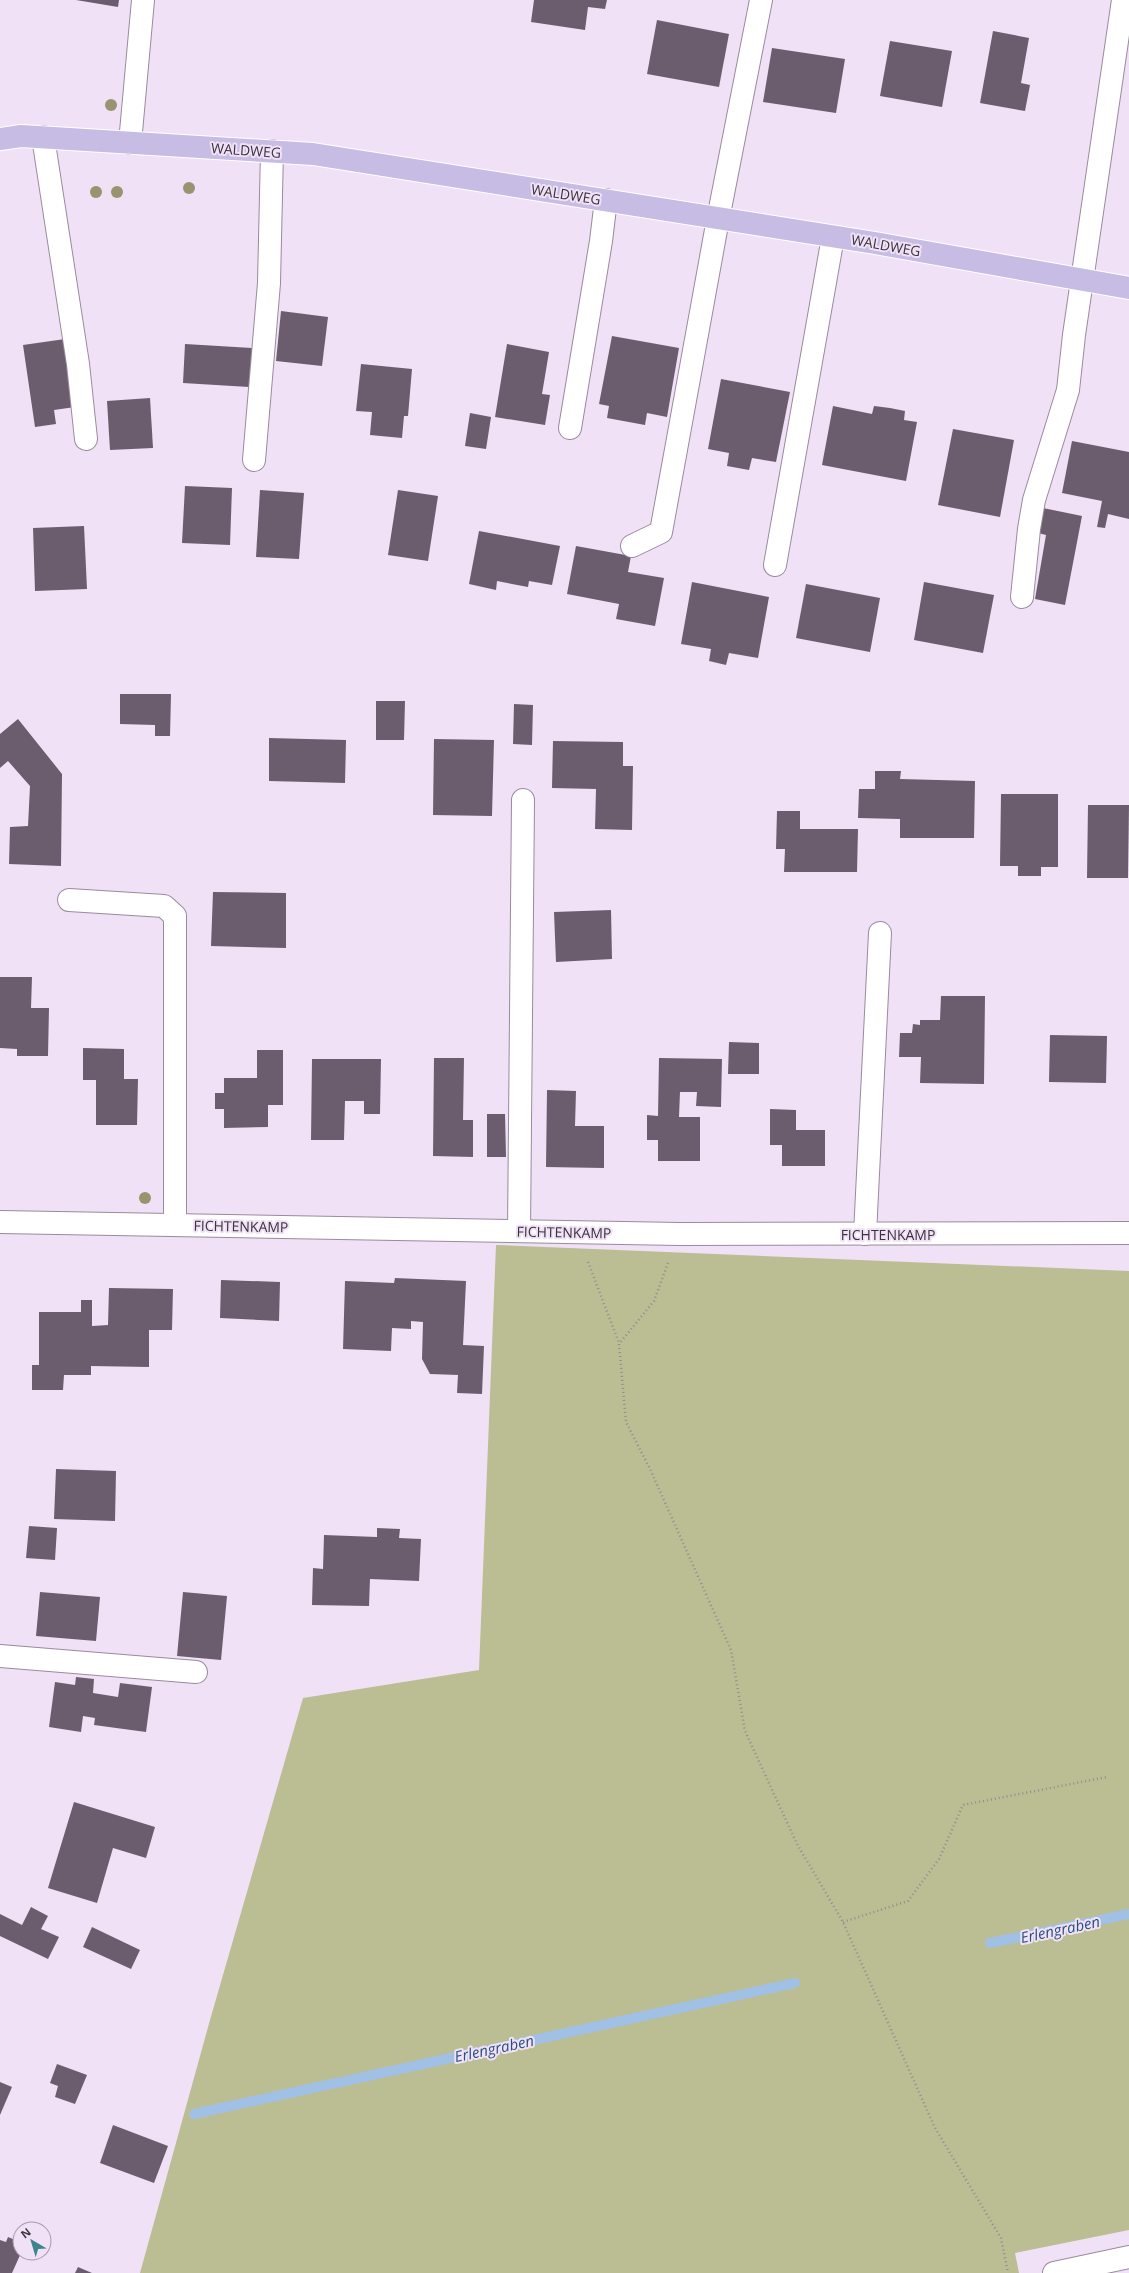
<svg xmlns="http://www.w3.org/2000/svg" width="1129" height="2273" viewBox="0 0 1129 2273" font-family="'Open Sans',sans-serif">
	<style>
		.green { fill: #bbbd92 }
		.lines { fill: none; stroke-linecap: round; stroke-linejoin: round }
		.stream { stroke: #a1c0e6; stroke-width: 10 }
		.building { fill: #6b5d6e }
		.minor-casing { stroke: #998a9d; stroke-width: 24 }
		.major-casing { stroke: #fff; stroke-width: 24 }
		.path { stroke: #958998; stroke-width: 2.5; stroke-dasharray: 1 3; stroke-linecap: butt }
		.minor { stroke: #fff; stroke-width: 22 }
		.major { stroke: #c7bce3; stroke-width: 22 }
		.tree { fill: #9a936f }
		.labels { text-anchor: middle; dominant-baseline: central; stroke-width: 4; stroke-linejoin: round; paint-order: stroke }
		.street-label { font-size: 14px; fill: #3a333b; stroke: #f1e1f6 }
		.water-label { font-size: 15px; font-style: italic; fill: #285182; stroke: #f1e1f6 }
	</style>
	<rect width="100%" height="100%" fill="#f1e1f6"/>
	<path class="green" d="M496 1245 1129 1271V2230L1015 2253 1019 2273H140L210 2020 303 1698 479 1670Z"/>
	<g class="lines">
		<g class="stream">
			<path d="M990 1943 1129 1914"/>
			<path d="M194 2114 795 1983"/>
		</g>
	</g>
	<g class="building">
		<path d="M76 0H119L118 7Z"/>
		<path d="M534 0H607L605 9 588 7 585 30 531 22Z"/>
		<path d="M657 20 729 34 719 87 647 74Z"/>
		<path d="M993 31 1029 38 1021 83 1030 85 1025 111 980 103Z"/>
		<path d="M890 41 952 51 942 107 880 96Z"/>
		<path d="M772 48 845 59 836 113 763 102Z"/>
		<path d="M281 311 328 317 322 366 276 361Z"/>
		<path d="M612 336 679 348 667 417 647 413 645 425 607 418 609 406 599 404Z"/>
		<path d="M65 339 75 407 54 410 56 424 35 427 23 345Z"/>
		<path d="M185 344 252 348 249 387 183 383Z"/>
		<path d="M507 344 549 352 542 394 550 395 545 425 495 417Z"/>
		<path d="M361 364 412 369 408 416H404L402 438 370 435 372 412 356 411Z"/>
		<path d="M721 379 790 392 776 462 752 458 749 470 727 466 729 453 708 449Z"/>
		<path d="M150 398 153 448 110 450 107 401Z"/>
		<path d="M833 406 872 414 874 406 890 408 905 411 904 420 917 422 906 481 822 465Z"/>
		<path d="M470 413 491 417 486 449 465 446Z"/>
		<path d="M953 429 1014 440 1000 517 938 505Z"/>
		<path d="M1072 441 1129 452V519L1108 514 1105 528 1097 527 1102 501 1062 493Z"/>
		<path d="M185 486 232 488 230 545 182 543Z"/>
		<path d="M260 490 304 493 299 559 256 557Z"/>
		<path d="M398 490 438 496 428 561 388 555Z"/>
		<path d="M1043 508 1082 516 1065 605 1035 599 1046 535 1038 533Z"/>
		<path d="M84 526 87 589 35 591 33 528Z"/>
		<path d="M479 531 560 546 552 585 529 581 528 587 497 581 496 590 469 584Z"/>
		<path d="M576 546 631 556 628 572 664 578 655 626 616 619 619 604 567 594Z"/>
		<path d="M692 582 769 597 758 658 729 653 726 665 709 661 711 649 681 644Z"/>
		<path d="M924 582 994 595 983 653 914 640Z"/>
		<path d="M806 584 880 598 870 652 796 638Z"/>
		<path d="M120 694H171L170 736H155V725L120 724Z"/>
		<path d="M376 701H405L404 740H376Z"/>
		<path d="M514 704 533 705 532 745 513 744Z"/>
		<path d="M18 719 62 774 61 866 9 864 10 827 28 826 30 786 8 761 0 768V734Z"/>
		<path d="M269 738 346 740 345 783 269 781Z"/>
		<path d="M434 739 494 740 492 816 433 815Z"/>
		<path d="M553 741 623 742V766H633L632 830 595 829 596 789 552 788Z"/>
		<path d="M875 771H901L900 779 975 781 974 838H900V819L858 818 859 789H875Z"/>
		<path d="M1001 794H1058V867H1041V876H1018V866H1000Z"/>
		<path d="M1088 805H1129L1128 878H1087Z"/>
		<path d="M777 811H800V829H858L857 872H784L785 849H776Z"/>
		<path d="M213 892 286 893V948L211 946Z"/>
		<path d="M611 910 612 959 556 962 554 912Z"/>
		<path d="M0 977H32L31 1008H49L48 1056H17V1049L0 1048Z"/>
		<path d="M941 996H985L984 1084 920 1083 921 1057H899L900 1033H912L913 1024 920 1025V1020H940Z"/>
		<path d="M1050 1035 1107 1036 1106 1083 1049 1082Z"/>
		<path d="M729 1042 759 1043V1074H728Z"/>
		<path d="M83 1048 124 1049V1079H138L137 1125H96V1080H83Z"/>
		<path d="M257 1050H283V1105H268V1127L224 1128V1109H215V1093H224V1078H257Z"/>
		<path d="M434 1058H464L463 1120H473V1157L433 1156Z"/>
		<path d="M659 1058 722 1059 721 1107 696 1106 697 1092H680L679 1117H700V1161H658V1140H647V1115L658 1116Z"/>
		<path d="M312 1059H381L380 1114H364V1101H345L344 1140H311Z"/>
		<path d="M547 1090 576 1091 575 1126H604V1168L546 1167Z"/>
		<path d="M770 1109 796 1110V1130H825V1166H782V1145H770Z"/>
		<path d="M487 1114H505L506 1157H487Z"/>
		<path d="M395 1278 466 1281 463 1345 484 1346 482 1394 457 1393 458 1375 430 1374 422 1359 423 1322 411 1321V1329L392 1328 391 1351 343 1349 345 1281 394 1283Z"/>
		<path d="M221 1280 280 1282 279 1321 220 1318Z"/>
		<path d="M109 1288 173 1289 172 1330H149V1367L91 1366V1375H64L63 1390H32V1365H39V1312H81V1300H92V1326L108 1325Z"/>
		<path d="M56 1469 116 1471 115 1521 54 1519Z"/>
		<path d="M29 1526 57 1528 55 1560 26 1558Z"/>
		<path d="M377 1528 400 1529 399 1538 421 1539 419 1581 370 1579 369 1606 312 1605 313 1568 323 1569 324 1535 377 1537Z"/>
		<path d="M40 1592 100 1597 96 1641 36 1636Z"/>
		<path d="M183 1592 227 1596 221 1660 177 1656Z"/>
		<path d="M76 1677 94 1679 93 1693 118 1697 120 1683 152 1687 146 1732 94 1725 95 1718 83 1716 81 1732 49 1727 55 1682 75 1685Z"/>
		<path d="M74 1802 155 1827 146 1858 113 1848 97 1903 48 1888Z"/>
		<path d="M31 1907 48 1916 41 1929 59 1937 48 1959 0 1936V1914L22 1925Z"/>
		<path d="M92 1927 140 1950 131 1969 83 1947Z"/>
		<path d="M57 2064 87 2075 75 2104 55 2097 58 2086 50 2083Z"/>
		<path d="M0 2082 12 2087 0 2115Z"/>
		<path d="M113 2125 168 2146 154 2183 100 2163Z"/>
		<path d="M8 2237 20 2242 21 2253 12 2273H0V2240L6 2242Z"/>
		<path d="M78 2267 92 2273H75Z"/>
	</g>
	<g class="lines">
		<defs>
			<g id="minor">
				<path d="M43 137 78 364 86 439"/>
				<path d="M130 143 143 0"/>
				<path d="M570 428 601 241 606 200"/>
				<path d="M254 460 269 283 272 151"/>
				<path d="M632 546 661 532 718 219 761 0"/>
				<path d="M775 565 833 237"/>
				<path d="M1022 597 1029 529 1034 500 1068 390 1074 335 1123 0"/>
				<path d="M69 900 164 906 175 916V1225"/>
				<path d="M0 1222 680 1234 1129 1233"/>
				<path d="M519 1231 523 800"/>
				<path d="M865 1234 880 933"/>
				<path d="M0 1656 196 1672"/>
				<path d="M1054 2273 1129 2257"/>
			</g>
			<path id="major" d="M0 139 21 136 313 154 875 243 1129 288"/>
		</defs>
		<use href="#minor" class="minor-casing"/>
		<use href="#major" class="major-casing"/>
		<g class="path">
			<path d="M588 1262 619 1343"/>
			<path d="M668 1263 654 1301 619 1344 626 1422 650 1469 731 1650 745 1731 797 1844 843 1922 935 2128 1001 2238 1008 2273"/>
			<path d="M843 1922 908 1901 939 1859 963 1805 1107 1777"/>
		</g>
		<use href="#minor" class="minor"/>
		<use href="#major" class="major"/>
	</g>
	<g class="tree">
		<circle cx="111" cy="105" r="6"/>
		<circle cx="189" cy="188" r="6"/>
		<circle cx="96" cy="192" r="6"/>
		<circle cx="117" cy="192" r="6"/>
		<circle cx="145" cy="1198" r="6"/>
	</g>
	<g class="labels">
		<g class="street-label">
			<text transform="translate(246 150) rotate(4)">WALDWEG</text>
			<text transform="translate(566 194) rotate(9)">WALDWEG</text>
			<text transform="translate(886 245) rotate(10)">WALDWEG</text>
			<text transform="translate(241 1226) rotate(1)">FICHTENKAMP</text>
			<text transform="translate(564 1232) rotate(1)">FICHTENKAMP</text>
			<text x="888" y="1234">FICHTENKAMP</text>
		</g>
		<g class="water-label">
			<text transform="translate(1060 1929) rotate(-12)">Erlengraben</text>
			<text transform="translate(494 2048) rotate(-12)">Erlengraben</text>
		</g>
	</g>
	<g transform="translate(32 2241) rotate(322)"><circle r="19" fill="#f1e1f6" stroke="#a89bab"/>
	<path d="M0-3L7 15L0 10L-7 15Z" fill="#3d848c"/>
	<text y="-6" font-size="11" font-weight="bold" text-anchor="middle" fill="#3a333b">N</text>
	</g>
</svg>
